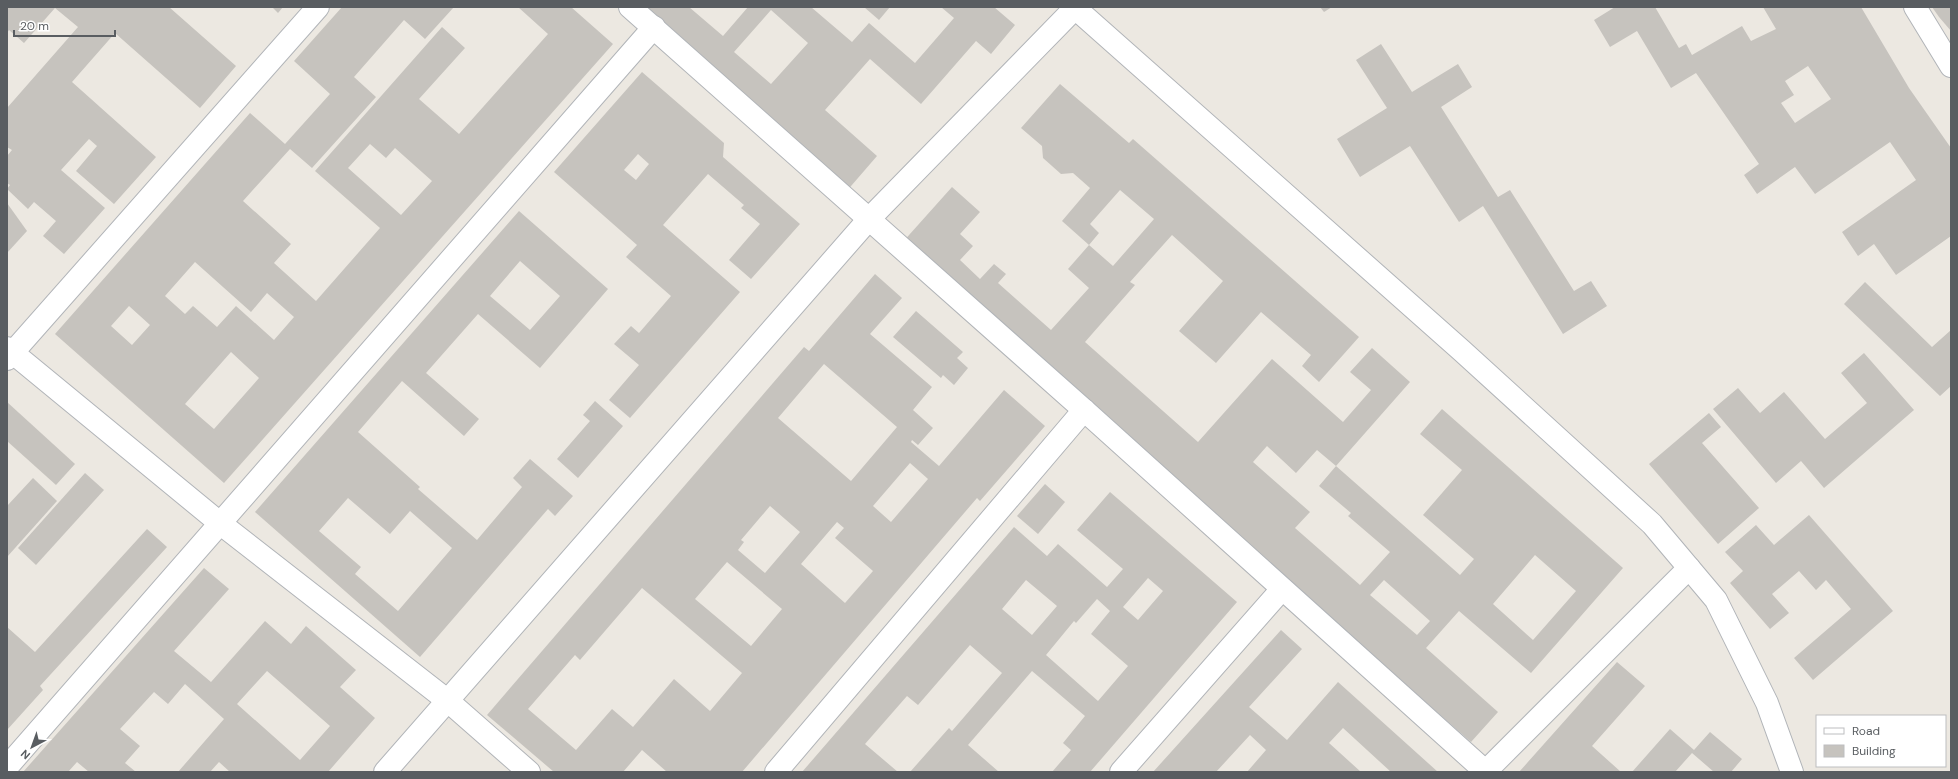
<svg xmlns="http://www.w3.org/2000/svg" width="1958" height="779" viewBox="0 0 1958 779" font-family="'DM Sans',sans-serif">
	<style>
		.building { fill: #c6c3be; fill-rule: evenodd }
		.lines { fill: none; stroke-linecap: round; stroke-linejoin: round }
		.minor-casing { stroke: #b1b4b8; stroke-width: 24 }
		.minor { stroke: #fff; stroke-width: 22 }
	</style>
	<rect width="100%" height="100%" fill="#ece8e1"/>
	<g class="building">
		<path d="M7 7H169L236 66 200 108 115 33 72 82 156 157 114 204 76 171 97 146 89 139 61 170 105 208 64 254 43 236 56 221 34 202 28 209 7 189 10 185 7 183V156L12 150 7 147V108L78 27 55 8 24 43 9 30 7 33Z"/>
		<path d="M272 7H283L278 13Z"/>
		<path d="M342 7H454L425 39 404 20 354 77 376 97 312 168 290 149 243 201 291 244 274 263 316 301 380 228 315 171 442 27 465 48 419 99 459 134 548 34 518 7H571L613 44 224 483 55 334 250 113 285 144 330 94 294 61ZM370 144 386 158 395 148 432 181 401 215 348 168ZM195 262 251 312 267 293 294 317 274 340 236 306 217 327 193 306 185 314 165 296ZM129 306 150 325 132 345 111 326ZM231 352 259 378 214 429 185 404Z"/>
		<path d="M633 7H689L723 36 748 7H811L852 42 869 23 915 63 954 18 941 7H994L1015 25 991 54 976 41 921 104 870 59 825 110 877 156 845 193ZM771 10 808 43 771 84 734 52Z"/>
		<path d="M864 7H890L879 20Z"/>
		<path d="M1320 7H1332L1324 12Z"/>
		<path d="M1615 7H1655L1679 48 1686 44 1692 55 1742 26 1751 41 1776 29 1763 7H1861L1909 88 1951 148V236L1896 275 1874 244 1858 256 1842 232 1916 180 1890 142 1815 194 1795 167 1757 194 1744 175 1759 164 1696 73 1671 88 1637 31 1610 47 1594 20ZM1808 66 1831 99 1795 123 1781 103 1794 95 1785 81Z"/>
		<path d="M1932 7H1951V31L1939 17Z"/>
		<path d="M1381 44 1412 92 1458 64 1472 87 1441 107 1498 197 1510 190 1574 291 1591 281 1607 306 1563 334 1483 206 1459 222 1410 146 1360 177 1337 139 1387 108 1356 60Z"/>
		<path d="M642 72 724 143 723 157 800 224 751 279 729 260 760 224 741 208 744 205 708 174 663 225 740 292 630 418 609 400 639 365 614 344 631 326 639 333 671 296 626 257 637 245 554 172ZM638 154 649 164 636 180 624 170Z"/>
		<path d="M1060 84 1129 143 1133 139 1359 337 1319 382 1302 366 1311 355 1261 312 1216 363 1179 331 1223 281 1172 235 1130 282 1135 285 1085 342 1198 442 1272 359 1343 422 1371 390 1350 372 1372 348 1410 382 1336 466 1317 450 1296 473 1267 446 1253 462 1310 512 1295 528 1360 585 1390 552 1348 516 1351 513 1319 486 1336 466 1460 575 1474 559 1423 515 1462 470 1420 434 1442 409 1623 568 1531 673 1459 611 1426 648 1498 712 1471 742 1399 679 1396 682 901 244 952 187 980 212 960 234 973 246 960 260 980 279 994 264 1006 274 998 283 1051 330 1089 288 1068 269 1089 245 1113 266 1154 219 1120 190 1090 224 1099 233 1089 245 1062 221 1090 188 1073 173 1061 174 1043 158 1042 146 1021 128ZM1535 555 1576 591 1533 640 1493 604ZM1384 580 1430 621 1417 635 1370 595Z"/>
		<path d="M7 203 27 231 7 253Z"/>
		<path d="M519 211 608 289 540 368 478 314 426 373 479 419 464 436 402 381 358 432 420 487 418 489 477 540 522 487 513 478 530 459 573 496 555 516 548 509 420 657 255 512ZM520 261 560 296 530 330 490 296ZM348 498 390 534 410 511 452 548 398 611 355 574 361 567 319 531Z"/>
		<path d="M875 274 902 298 870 334 932 387 913 410 933 428 918 445 912 440 911 442 939 466 1004 390 1045 426 980 501 977 498 742 772H667L642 750 623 772H554L487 715 804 347 809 351ZM824 364 897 427 851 481 778 418ZM910 463 928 479 891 522 873 506ZM770 506 800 532 765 573 738 550 744 542 741 540ZM837 522 844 528 835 538 873 571 845 603 801 564ZM727 562 782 609 751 646 695 599ZM642 588 742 673 710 711 674 679 633 727 612 709 576 750 528 709 575 655 580 660Z"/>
		<path d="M1865 282 1932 347 1951 330V386L1940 396 1844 304Z"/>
		<path d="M916 311 963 352 957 358 968 368 954 385 943 375 941 378 893 337Z"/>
		<path d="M1864 353 1914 410 1824 488 1801 461 1776 483 1713 409 1738 388 1760 413 1784 392 1825 439 1867 403 1841 373Z"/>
		<path d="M595 401 623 426 578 478 557 459 590 421 583 415Z"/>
		<path d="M7 402 75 464 56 485 7 441Z"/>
		<path d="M1709 413 1721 427 1702 443 1759 508 1718 544 1649 464Z"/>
		<path d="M85 473 104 490 36 565 18 548Z"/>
		<path d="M33 478 57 501 7 557V506Z"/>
		<path d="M1045 484 1065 502 1038 534 1017 516Z"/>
		<path d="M1110 492 1237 602 1090 772H1052L1071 750 1063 743 1085 716 1032 671 968 745 999 772H910L949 728 952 731 1002 673 970 645 918 705 907 696 865 744 898 772H802L1014 527 1047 556 1058 544 1107 587 1123 569 1077 530ZM1148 578 1163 591 1138 620 1123 607ZM1026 580 1057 606 1032 635 1002 609ZM1097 599 1110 611 1091 634 1128 666 1098 701 1046 655 1074 621 1076 623Z"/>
		<path d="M1809 515 1893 611 1813 680 1794 658 1851 609 1826 580 1816 590 1799 571 1772 594 1789 613 1770 629 1730 583 1743 571 1725 552 1756 525 1774 545Z"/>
		<path d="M147 529 167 547 40 686 43 690 7 730V627L35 652Z"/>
		<path d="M204 568 229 589 174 651 211 682 265 621 291 644 306 626 356 670 340 687 375 718 328 772H230L219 762 210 772H178L224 719 185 684 168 704 154 692 120 729 140 746 125 763 136 772H89L77 762 68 772H23ZM267 671 330 726 300 760 237 704Z"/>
		<path d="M1281 630 1302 649 1249 707 1287 740 1338 682 1438 772H1391L1343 728 1329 743 1361 772H1247L1266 750 1250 735 1216 772H1153Z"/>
		<path d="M1617 662 1645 686 1592 746 1621 772H1519Z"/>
		<path d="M1670 729 1694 750 1710 732 1742 759 1731 772H1714L1692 753 1675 772H1632Z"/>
	</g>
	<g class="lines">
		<defs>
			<g id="minor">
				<path d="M630 7 1084 410 1486 772"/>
				<path d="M1074 7 1461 350 1652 524 1716 600 1767 703 1792 772"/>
				<path d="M1915 7 1951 66"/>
				<path d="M7 348 221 524 448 701 529 772"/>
				<path d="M7 359 318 7"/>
				<path d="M7 767 654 27"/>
				<path d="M1486 771 1689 568"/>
				<path d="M385 772 869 219 1075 8"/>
				<path d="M776 772 1084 410"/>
				<path d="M1121 772 1282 589"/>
			</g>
		</defs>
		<use href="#minor" class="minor-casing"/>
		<use href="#minor" class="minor"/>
	</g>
	<rect width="1958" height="779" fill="none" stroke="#595d61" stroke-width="16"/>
	<rect x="1816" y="715" width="130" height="52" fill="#ffffff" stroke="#bdbec0"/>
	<rect x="1824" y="728" width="20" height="6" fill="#ffffff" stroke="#bdbec0"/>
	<text x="1852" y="735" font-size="12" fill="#595d61">Road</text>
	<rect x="1824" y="745" width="20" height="12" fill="#c6c3be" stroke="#bdbec0"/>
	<text x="1852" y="755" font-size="12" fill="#595d61">Building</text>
	<g transform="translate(32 747) rotate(221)" stroke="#ffffff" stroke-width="3" paint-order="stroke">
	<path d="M0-3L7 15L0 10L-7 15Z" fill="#595d61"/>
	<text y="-6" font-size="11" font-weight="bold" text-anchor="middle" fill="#595d61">N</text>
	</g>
	<path d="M14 30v6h101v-6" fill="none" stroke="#595d61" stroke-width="2"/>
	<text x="20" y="30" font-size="12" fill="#595d61" stroke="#ffffff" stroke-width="3" paint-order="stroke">20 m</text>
</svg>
